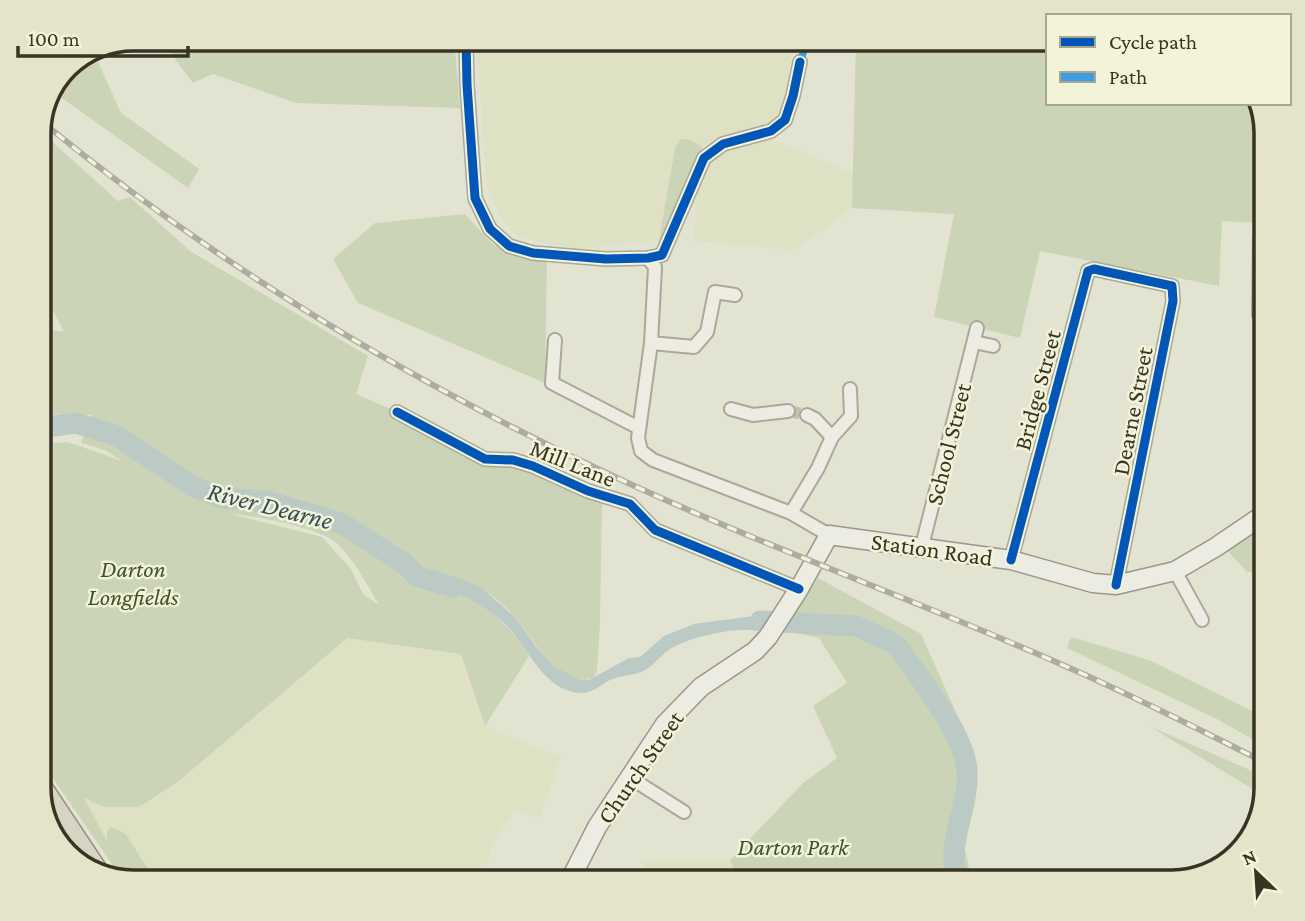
<svg xmlns="http://www.w3.org/2000/svg" width="1305" height="921" viewBox="0 0 1305 921" font-family="'Crimson Pro',serif">
	<style>
		.farmland { fill: #dfe1c4 }
		.green { fill: #cbd4b6; fill-rule: evenodd }
		.water { fill: #bbcac5 }
		.lines { fill: none; stroke-linecap: round; stroke-linejoin: round }
		.river { stroke: #bbcac5; stroke-width: 21 }
		.street-tunnel { stroke: #c1c0af; stroke-width: 12; stroke-dasharray: 12 6; stroke-linecap: butt }
		.street-casing { stroke: #a9a89a; stroke-width: 16 }
		.secondary-casing { stroke: #99978a; stroke-width: 21 }
		.highway-casing { stroke: #8f8d81; stroke-width: 26 }
		.street { stroke: #ecece2; stroke-width: 12 }
		.secondary { stroke: #ecece2; stroke-width: 18 }
		.highway { stroke: #d6d5c3; stroke-width: 23 }
		.rail-casing { stroke: #acaca2; stroke-width: 6 }
		.rail { stroke: #f3f3d9; stroke-width: 3.5; stroke-dasharray: 10; stroke-linecap: butt }
		.quiet { stroke: #3e9de0; stroke-width: 7; stroke-dasharray: 14 7; stroke-linecap: butt }
		.cycleway-casing { stroke: #f3f3d9; stroke-width: 13 }
		.cycleway { stroke: #0057b8; stroke-width: 9 }
		.labels { text-anchor: middle; dominant-baseline: central; stroke-width: 5; stroke-linejoin: round; paint-order: stroke }
		.street-label { font-size: 24px; fill: #383322; stroke: #f3f3d9 }
		.park-label { font-size: 24px; font-style: italic; fill: #3d522b; stroke: #f3f3d9 }
		.water-label { font-size: 26px; font-style: italic; fill: #334e56; stroke: #f3f3d9 }
		.rim { fill: none; stroke: #383322; stroke-width: 3.5 }
	</style>
	<rect width="100%" height="100%" fill="#e3e3d2"/>
	<g class="farmland">
		<path d="M476 39H794L788 84 778 116 762 126 702 147 691 140 675 149 659 240 579 249 534 241 514 233 500 216 487 187Z"/>
		<path d="M770 138 853 174 852 208 795 250 694 241 697 185 717 154 742 143Z"/>
		<path d="M347 638 461 654 485 726 561 758 539 819 516 809 493 842 481 882H156L126 834 108 842 83 798 104 807H139L179 781Z"/>
		<path d="M730 860 739 882H649L644 861Z"/>
	</g>
	<g class="green">
		<path d="M160 39H454L460 108 296 103 213 74 193 83Z"/>
		<path d="M856 39H1048V103H1260L1266 132V223L1222 221 1219 286 1040 251 1020 338 934 317 954 214 852 208Z"/>
		<path d="M94 53 121 113 199 169 188 188 55 93 70 62Z"/>
		<path d="M39 130 118 201 130 197 190 251 368 356 356 394 397 412 485 459 522 465 563 488 602 502 600 624 597 670 594 677C565 693 531 639 518 620 513 613 488 591 481 588 467 583 442 583 427 582 469 594 507 617 529 656L485 726 461 654 347 638 179 781 139 807H104L84 798 107 841V831L111 827 126 834 156 882C140 882 130 884 118 873L39 758V444L68 442 122 461 105 450 81 443 92 415 39 414ZM50 304 64 332H63L46 329 42 317ZM231 514C254 515 311 527 331 539 349 550 368 586 379 605L363 594 351 569 322 537Z"/>
		<path d="M680 139 691 140 702 147 670 231 659 240 675 149Z"/>
		<path d="M465 214 492 244 511 255 547 259 545 383 358 303 333 259 375 223Z"/>
		<path d="M1266 517V574L1247 572 1226 549Z"/>
		<path d="M818 578 921 634 971 746 974 781 963 840 972 882H739L730 860 802 784 837 758 813 706 847 683 819 638 783 630Z"/>
		<path d="M1071 637 1149 660 1266 718V747L1219 720 1067 648Z"/>
		<path d="M1149 726 1266 777 1264 796Z"/>
	</g>
	<path class="water" d="M426 573 461 579 482 588 516 618 536 647 555 667 580 680H589L629 658 640 657 664 636 694 624 761 615 772 611 757 631C734 627 690 637 670 649 661 655 654 665 645 670 634 676 621 675 610 680 600 685 593 693 581 693 542 691 529 647 505 624 483 604 455 590 426 582Z"/>
	<g class="lines">
		<g class="river">
			<path d="M39 428 76 423 115 435 194 487 222 498 266 501 341 523 405 564 416 576 453 587"/>
			<path d="M760 621 856 626 889 641 899 648C920 680 965 734 967 771 970 808 943 847 959 882"/>
		</g>
		<path class="street-tunnel" d="M788 411 807 415"/>
		<defs>
			<g id="street">
				<path d="M466 39 467 85 475 198 490 229 509 246 533 253 606 259 648 258 662 255 704 158 723 144 771 131 785 120 793 96 800 62"/>
				<path d="M1260 237 1259 315 1266 324"/>
				<path d="M648 258 655 267 651 343 638 438 641 451 653 460 791 513 829 535"/>
				<path d="M555 340 552 383 639 428"/>
				<path d="M974 342 993 346"/>
				<path d="M651 343 694 347 707 332 715 292 735 295"/>
				<path d="M731 409 753 415 788 411"/>
				<path d="M397 412 485 459 513 460 533 466 588 491 630 504 655 530 799 589"/>
				<path d="M807 415 815 419 832 437"/>
				<path d="M791 513 818 468 832 437 851 416 850 389"/>
				<path d="M922 546 977 328"/>
				<path d="M1011 560 1088 271 1094 269 1172 286 1173 301 1116 585"/>
				<path d="M1175 571 1202 620"/>
				<path d="M629 777 684 812"/>
			</g>
			<path id="secondary" d="M569 882 597 827 665 724 701 687 755 651 768 637 799 589 829 535 1011 560 1093 583 1116 585 1175 571 1216 547 1266 513"/>
			<path id="highway" d="M39 786 95 870"/>
		</defs>
		<use href="#street" class="street-casing"/>
		<use href="#secondary" class="secondary-casing"/>
		<use href="#highway" class="highway-casing"/>
		<use href="#street" class="street"/>
		<use href="#secondary" class="secondary"/>
		<use href="#highway" class="highway"/>
		<defs>
			<path id="rail" d="M41 121C219 267 418 387 628 483 771 549 921 602 1065 666 1134 696 1200 730 1266 763"/>
		</defs>
		<use href="#rail" class="rail-casing"/>
		<use href="#rail" class="rail"/>
		<path class="quiet" d="M800 62 808 39"/>
		<defs>
			<g id="cycleway">
				<path d="M466 39 467 85 475 198 490 229 509 246 533 253 606 259 648 258 662 255 704 158 723 144 771 131 785 120 793 96 800 62"/>
				<path d="M397 412 485 459 513 460 533 466 588 491 630 504 655 530 799 589"/>
				<path d="M1011 560 1088 271 1094 269 1172 286 1173 301 1116 585"/>
			</g>
		</defs>
		<use href="#cycleway" class="cycleway-casing"/>
		<use href="#cycleway" class="cycleway"/>
	</g>
	<g class="labels">
		<g class="street-label">
			<text transform="translate(1037 390) rotate(-75)">Bridge Street</text>
			<text transform="translate(1132 411) rotate(-79)">Dearne Street</text>
			<text transform="translate(948 444) rotate(-76)">School Street</text>
			<text transform="translate(573 463) rotate(22)">Mill Lane</text>
			<text transform="translate(932 549) rotate(8)">Station Road</text>
			<text transform="translate(640 767) rotate(-55)">Church Street</text>
		</g>
		<g class="park-label">
			<text x="133" y="568">Darton<tspan x="133" dy="28">Longfields</tspan></text>
			<text x="793" y="846">Darton Park</text>
		</g>
		<g class="water-label">
			<text transform="translate(270 506) rotate(14)">River Dearne</text>
		</g>
	</g>
	<path d="M0 0H1305V921H0ZM133 51H1172A82 82 0 0 1 1254 133V788A82 82 0 0 1 1172 870H133A82 82 0 0 1 51 788V133A82 82 0 0 1 133 51Z" fill="#e4e4ca" fill-rule="evenodd"/>
	<path class="rim" d="M133 51H1172A82 82 0 0 1 1254 133V788A82 82 0 0 1 1172 870H133A82 82 0 0 1 51 788V133A82 82 0 0 1 133 51Z"/>
	<rect x="1046" y="14" width="245" height="91" fill="#f3f3d9" stroke="#a8a690" stroke-width="2"/>
	<rect x="1060" y="37" width="35" height="10" fill="#0057b8" stroke="#a8a690" stroke-width="2"/>
	<text x="1109" y="49" font-size="21" fill="#383322">Cycle path</text>
	<rect x="1060" y="72" width="35" height="10" fill="#3e9de0" stroke="#a8a690" stroke-width="2"/>
	<text x="1109" y="84" font-size="21" fill="#383322">Path</text>
	<g transform="translate(1256 872) rotate(335)" stroke="#f3f3d9" stroke-width="5" paint-order="stroke">
	<path d="M0-5L12 26L0 18L-12 26Z" fill="#383322"/>
	<text y="-10" font-size="19" font-weight="bold" text-anchor="middle" fill="#383322">N</text>
	</g>
	<path d="M18 46v10h170v-10" fill="none" stroke="#383322" stroke-width="3.5"/>
	<text x="28" y="46" font-size="21" fill="#383322" stroke="#f3f3d9" stroke-width="5" paint-order="stroke">100 m</text>
</svg>
